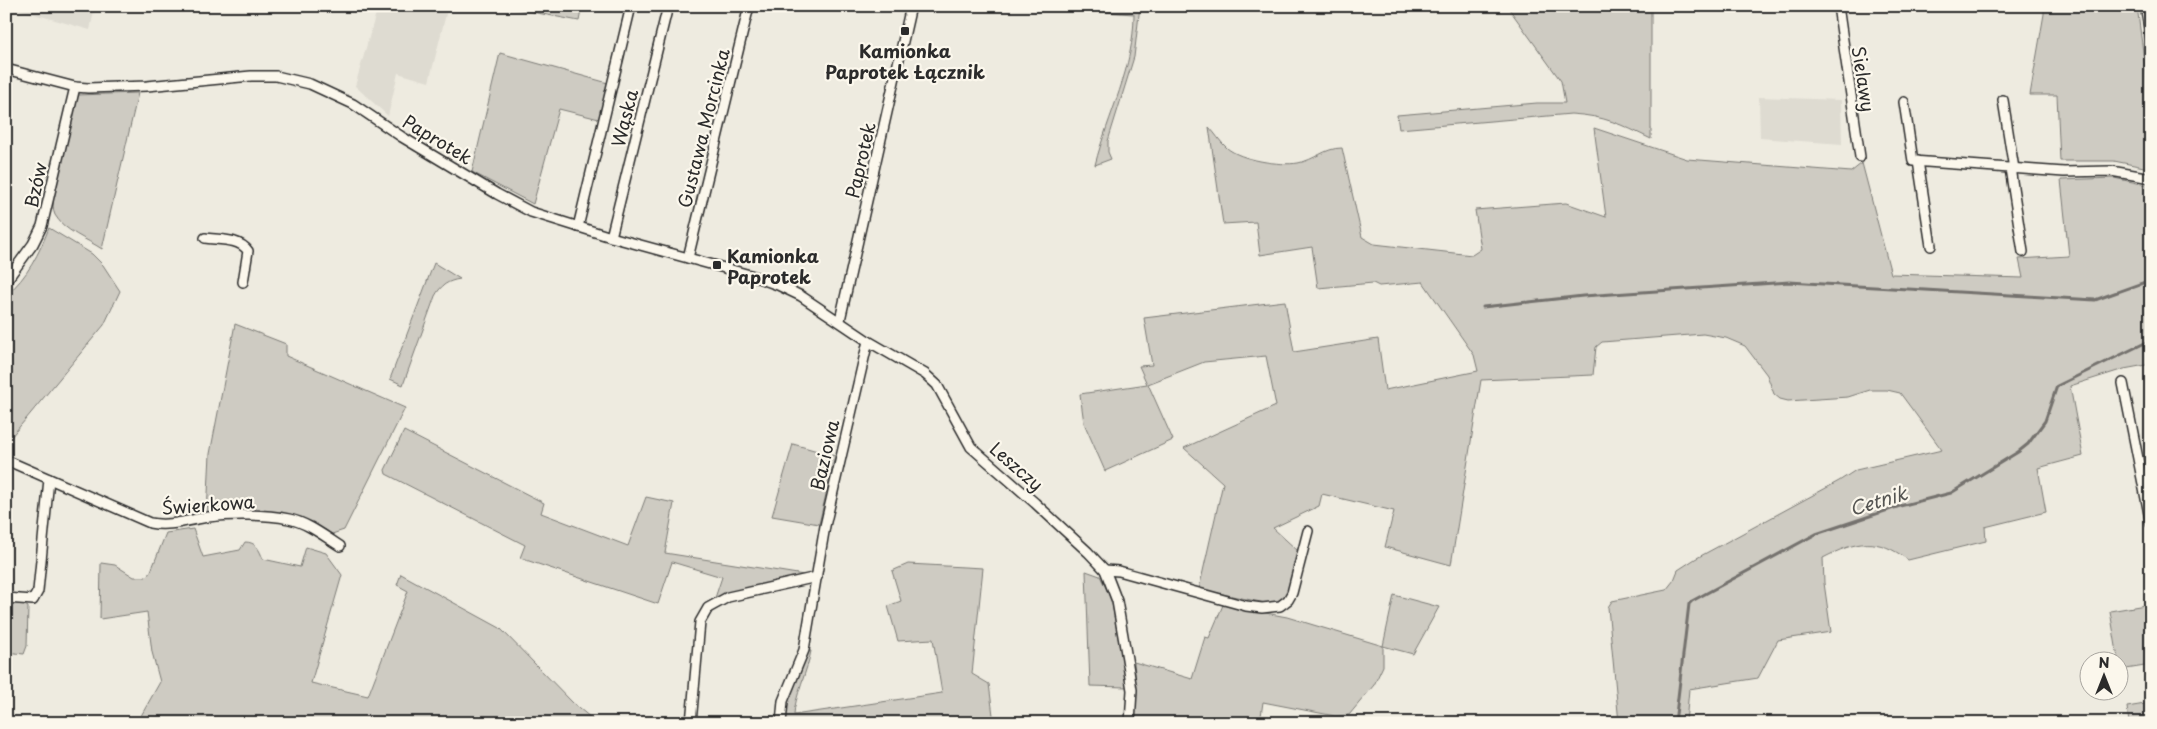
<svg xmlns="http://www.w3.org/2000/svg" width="2157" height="729" viewBox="0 0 2157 729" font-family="'Playpen Sans',sans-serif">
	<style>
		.built { fill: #dedbd1 }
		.green { fill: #cecbc2; stroke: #7c7b76 }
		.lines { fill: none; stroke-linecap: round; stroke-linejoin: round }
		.stream { stroke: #74726e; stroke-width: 3 }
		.street-casing { stroke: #2b2b2b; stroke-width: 12 }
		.street { stroke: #fbf7ec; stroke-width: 9 }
		.poi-dot { fill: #2b2b2b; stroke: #fbf7ec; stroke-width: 2 }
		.labels { text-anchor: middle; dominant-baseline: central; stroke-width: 4.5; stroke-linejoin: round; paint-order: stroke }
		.poi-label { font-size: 18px; font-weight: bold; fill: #2b2b2b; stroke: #fbf7ec }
		.street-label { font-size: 18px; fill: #2b2b2b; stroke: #fbf7ec }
		.water-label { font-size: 19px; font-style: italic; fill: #555552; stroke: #fbf7ec }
	</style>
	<rect width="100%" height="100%" fill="#eeebe0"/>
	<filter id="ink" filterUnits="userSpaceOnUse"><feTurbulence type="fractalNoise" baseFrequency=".02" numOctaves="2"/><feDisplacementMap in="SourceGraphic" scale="10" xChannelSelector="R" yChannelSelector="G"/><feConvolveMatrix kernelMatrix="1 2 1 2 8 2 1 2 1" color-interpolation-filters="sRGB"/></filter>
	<g filter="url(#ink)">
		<g class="built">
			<path d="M6 6H95L90 30Z"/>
			<path d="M378 6H448L429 82 398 73 388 116 355 86Z"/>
			<path d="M1759 97 1841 100 1842 144 1760 138Z"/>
		</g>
		<g class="green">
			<path d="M511 6H582L579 21 511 8Z"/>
			<path d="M1075 6H1140L1134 57 1108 141V152L1111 159 1095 165C1108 114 1134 68 1134 14L1075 10Z"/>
			<path d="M1507 6H1651V139C1620 124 1605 116 1571 114L1399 129 1397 115 1537 103H1565L1561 81Z"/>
			<path d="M2044 6H2137L2146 75 2151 128V166L2149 168 2114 161H2060L2057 95H2030L2044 14Z"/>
			<path d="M500 53 608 83 599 119 559 109 533 204 472 172Z"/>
			<path d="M138 93 102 249C87 239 64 231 55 215 46 199 72 117 77 95Z"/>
			<path d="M1209 127C1215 133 1220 142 1227 148 1241 160 1280 166 1298 163 1315 160 1324 148 1342 148L1362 237 1374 244 1472 255 1481 249 1475 210 1566 203 1606 217 1594 128 1687 159 1851 172 1862 163 1891 274 2023 278 2019 259 2069 256 2061 180 2114 178 2151 186V364L2124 369 2070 386 2083 456 2038 468 2046 512 1985 527 1986 541 1908 560C1877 536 1856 541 1823 558L1824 583 1831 632 1778 640 1758 678 1689 689 1686 723H1619L1608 607 1612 601 1666 590 1674 580 1678 570 1695 559 1839 481 1856 470 1942 450 1900 393 1887 390H1870L1848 397 1788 401 1780 399 1774 394 1767 375 1745 346 1726 338 1703 334 1602 342 1596 347 1593 375 1481 380 1451 565 1385 547 1394 511 1322 494 1319 506 1273 528 1298 551 1288 592 1283 600 1270 604 1199 589 1223 483 1184 448 1276 406 1266 356 1204 362 1148 384 1173 440 1105 471 1084 423 1080 394 1147 384 1139 366 1152 365 1144 318 1285 301 1294 352 1378 339 1385 390 1478 371 1474 355 1423 282 1379 286 1373 283 1318 288 1312 247 1260 255 1256 222 1223 224Z"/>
			<path d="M49 228 92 254 103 265 120 291 104 325 6 443V295C28 277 39 253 49 228Z"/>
			<path d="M434 263 460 279C448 281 441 285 435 296L403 385 390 379Z"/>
			<path d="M235 324 286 344V356L405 408 344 530 332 534C291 508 255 509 207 513L210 454Z"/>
			<path d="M404 431 544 503 541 513 628 546 646 497 674 503 665 553 804 575 715 598 722 577 672 562 658 604 520 558 525 545 386 474 385 470Z"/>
			<path d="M793 444 835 456 819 524 772 516Z"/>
			<path d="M193 529 203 557 240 550 245 542C256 542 259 549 263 559L300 567 306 547 326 553 342 575 311 683 368 696 408 591 397 585 401 574 500 628 573 703 597 723H137L160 682 152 652 147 612 100 619 101 563 115 565 134 577H146L151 571 166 533Z"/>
			<path d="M908 564 983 568 972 674 989 684 994 723H785L787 696 807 650 811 651C808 669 794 699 794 715L942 693 933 639 898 641 888 606 901 601 892 571Z"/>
			<path d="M1086 571 1100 576 1111 598 1127 687 1090 686Z"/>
			<path d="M1394 595 1439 607 1413 654 1383 646V666L1374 685 1349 715 1335 716 1263 702 1260 723H1134C1137 702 1136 683 1134 662L1192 679 1205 637 1209 638 1223 605 1287 617 1383 646Z"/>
			<path d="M6 603 23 604 28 607 27 646 24 654 6 652Z"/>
			<path d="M2151 604V665L2120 670 2110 611Z"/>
			<path d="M2151 703V723H2129L2127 707Z"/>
		</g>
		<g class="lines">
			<g class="stream">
				<path d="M1483 307 1583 296 1789 282 2095 300 2151 280"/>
				<path d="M1675 723 1689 604 1692 601 1816 534 1900 506 1951 493 2018 452 2028 444 2045 421 2057 386 2151 340"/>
			</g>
			<defs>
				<g id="street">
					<path d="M1838 6 1860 157"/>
					<path d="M2145 6 2151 39"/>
					<path d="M6 69 75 87 88 88 147 86 251 76H276L310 84 353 104 402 137 497 194 531 212 611 237 750 275 778 285 801 296 868 341 925 374 937 385 971 447 1035 503 1088 552 1105 570 1117 601 1127 659 1132 690 1130 723"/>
					<path d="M2003 100 2014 169"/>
					<path d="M1904 102 1913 161 2064 172 2111 171 2151 178"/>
					<path d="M1918 161 1931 246"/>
					<path d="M2010 168 2023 252"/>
					<path d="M578 227 631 6"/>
					<path d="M611 237 668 6"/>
					<path d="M205 238C219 240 239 238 248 251L243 282"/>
					<path d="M688 258 749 6"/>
					<path d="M6 281 33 244 42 226 75 87"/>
					<path d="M840 320 911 6"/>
					<path d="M2123 383 2151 524"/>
					<path d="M6 460 150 523C170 527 188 520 208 517 230 514 266 514 289 519 308 523 324 536 340 546"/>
					<path d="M1105 570 1119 571 1246 606 1262 608 1280 606 1288 600 1292 593 1308 531"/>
					<path d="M6 598 33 600 38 591 49 479"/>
					<path d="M691 723 700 622 708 608 728 597 817 577"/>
					<path d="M781 723 783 701 804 650 825 526 868 341"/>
				</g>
			</defs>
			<use href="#street" class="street-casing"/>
			<use href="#street" class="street"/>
		</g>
	</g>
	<g class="poi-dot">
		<rect x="900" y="26" width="10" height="10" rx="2.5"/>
		<rect x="712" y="260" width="10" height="10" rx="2.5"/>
	</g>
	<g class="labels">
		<g class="poi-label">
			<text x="905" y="50">Kamionka<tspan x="905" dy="21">Paprotek Łącznik</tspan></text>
			<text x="727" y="255" text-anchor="start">Kamionka<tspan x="727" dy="21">Paprotek</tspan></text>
		</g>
		<g class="street-label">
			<text transform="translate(1864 79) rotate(81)">Sielawy</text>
			<text transform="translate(624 118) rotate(-76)">Wąska</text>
			<text transform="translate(703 128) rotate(-76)">Gustawa Morcinka</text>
			<text transform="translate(438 139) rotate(31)">Paprotek</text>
			<text transform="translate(860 160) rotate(-77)">Paprotek</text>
			<text transform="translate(35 185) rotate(-78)">Bzów</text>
			<text transform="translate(824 455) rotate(-77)">Baziowa</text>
			<text transform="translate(1017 466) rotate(41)">Leszczy</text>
			<text transform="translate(208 504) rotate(-4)">Świerkowa</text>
		</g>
		<g class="water-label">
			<text transform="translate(1878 500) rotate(-17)">Cetnik</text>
		</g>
	</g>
	<rect width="2157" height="729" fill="none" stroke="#fbf7ec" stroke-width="25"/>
	<rect x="12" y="12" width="2132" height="704" fill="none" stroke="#2b2b2b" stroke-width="2" filter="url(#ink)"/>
	<g transform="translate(2104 676)"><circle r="24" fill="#fbf7ec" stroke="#a8a59f"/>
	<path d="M0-4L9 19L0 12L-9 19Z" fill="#2b2b2b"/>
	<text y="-8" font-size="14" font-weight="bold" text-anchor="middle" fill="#2b2b2b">N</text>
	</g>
</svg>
